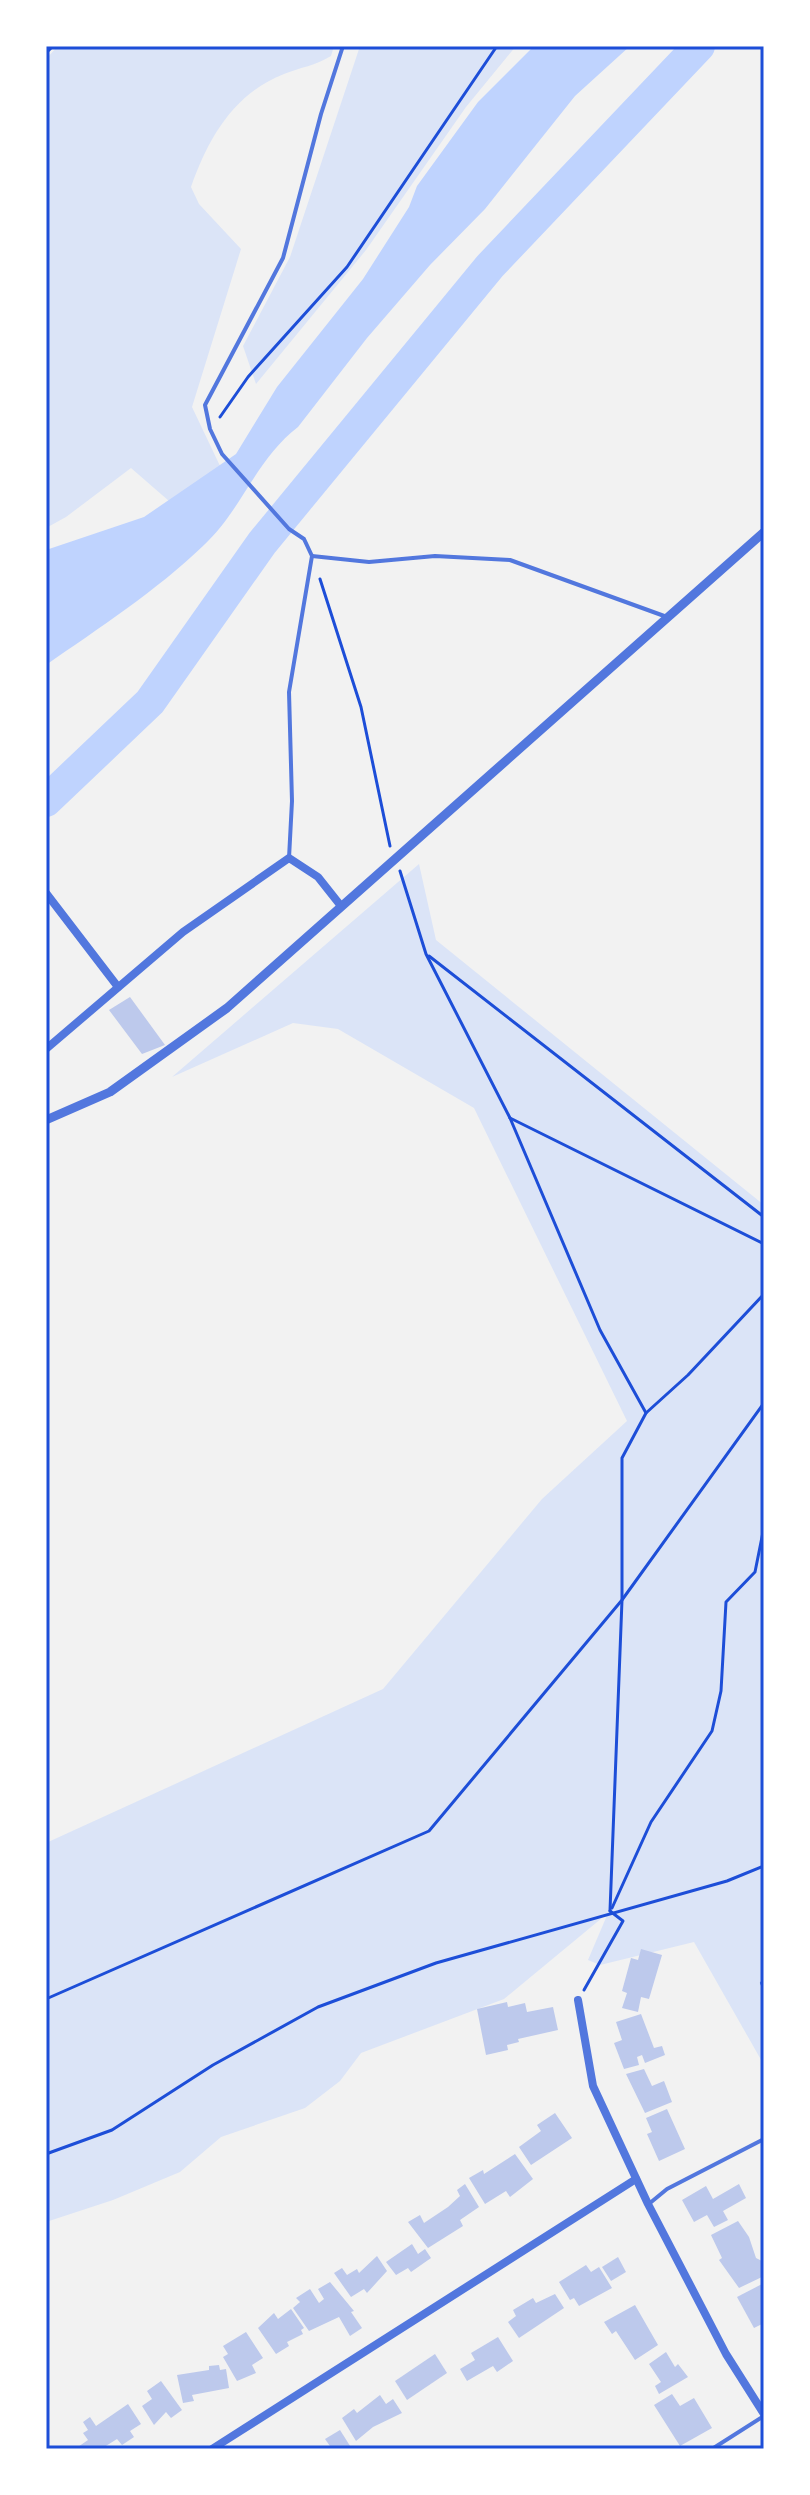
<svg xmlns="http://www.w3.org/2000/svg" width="810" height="2495" viewBox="0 0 810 2495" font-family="'Sofia Sans Condensed',sans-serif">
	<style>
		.green { fill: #dbe4f7 }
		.water { fill: #bfd3fe }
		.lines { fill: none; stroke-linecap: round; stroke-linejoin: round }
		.river { stroke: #bfd3fe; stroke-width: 32 }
		.building { fill: #bdc9ec }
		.path { stroke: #1d4ed8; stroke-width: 3 }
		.service { stroke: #5277de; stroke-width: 4 }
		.minor { stroke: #5277de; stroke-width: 8 }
		.tertiary { stroke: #5277de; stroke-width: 9 }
		.neatline { fill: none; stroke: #1d4ed8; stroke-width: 3 }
	</style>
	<rect width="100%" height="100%" fill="#f2f2f2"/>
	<g class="green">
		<path d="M58 46H334L331 56C315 66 301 67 284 74 233 94 208 139 191 187L199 204 241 249 192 407 221 468 169 501 131 468 66 517 46 528V59Z"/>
		<path d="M360 46H516L466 107 366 250 256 384 243 346 290 257Z"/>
		<path d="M419 864 436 940 764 1205V2065L694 1942 600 1965 588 1960 608 1913 504 1999 361 2053 340 2081 305 2108 221 2137 180 2172 113 2200 46 2222V1843L383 1689 542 1499 627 1421 474 1108 338 1029 293 1023 172 1077Z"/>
	</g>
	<path class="water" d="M534 46H630L575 96 485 209 430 265 367 338 298 427C256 459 242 510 203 546 156 591 99 628 46 665V550L144 517 236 454 277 387 363 279 409 207 417 186 478 102Z"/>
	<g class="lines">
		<path class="river" d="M46 801 150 702 262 543 490 266 699 46"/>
	</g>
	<g class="building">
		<path d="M130 997 165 1045 142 1054 109 1010Z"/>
		<path d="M641 1949 662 1955 649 1999 641 1997 638 2012 622 2008 627 1993 622 1991 631 1958 638 1960Z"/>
		<path d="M507 2002 508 2007 525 2003 527 2012 553 2007 558 2030 518 2039 519 2042 507 2045 508 2050 486 2055 477 2009Z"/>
		<path d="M641 2014 654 2048 662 2046 665 2055 645 2063 642 2055 637 2057 639 2065 624 2069 614 2043 622 2040 616 2022Z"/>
		<path d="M644 2069 652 2086 664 2081 672 2102 645 2113 626 2074Z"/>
		<path d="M667 2109 685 2149 659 2161 647 2134 652 2132 646 2118Z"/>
		<path d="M555 2113 572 2138 531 2165 519 2147 541 2131 537 2125Z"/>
		<path d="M515 2154 533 2179 510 2197 506 2191 485 2204 469 2178 483 2170 484 2174Z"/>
		<path d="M465 2184 479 2207 460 2220 463 2226 428 2248 408 2222 420 2215 424 2223 448 2207 460 2196 457 2190Z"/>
		<path d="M739 2184 746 2198 723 2211 728 2220 714 2227 707 2215 694 2222 682 2200 706 2186 713 2199Z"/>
		<path d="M738 2221 749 2237 756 2258 762 2261 764 2276 739 2288 719 2260 722 2258 711 2235Z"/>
		<path d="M412 2244 418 2254 425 2249 431 2258 411 2272 408 2268 396 2275 386 2262Z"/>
		<path d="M377 2256 387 2271 367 2293 364 2289 351 2297 334 2273 342 2268 347 2275 357 2269 359 2273Z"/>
		<path d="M618 2257 626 2272 611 2281 602 2267Z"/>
		<path d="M586 2265 591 2272 599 2267 612 2288 579 2306 574 2298 570 2300 559 2282Z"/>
		<path d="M330 2282 354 2311 351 2312 362 2328 350 2336 339 2317 309 2331 293 2308 300 2302 296 2298 310 2289 319 2303 324 2299 318 2289Z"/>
		<path d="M764 2283V2323L754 2328 737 2297Z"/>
		<path d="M555 2294 564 2308 519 2338 508 2322 516 2316 513 2310 533 2298 536 2303Z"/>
		<path d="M635 2305 658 2345 635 2360 616 2331 612 2334 604 2322Z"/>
		<path d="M291 2309 304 2328 301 2330 303 2334 287 2342 289 2346 276 2354 258 2328 274 2313 278 2319Z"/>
		<path d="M246 2332 263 2358 252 2365 256 2373 237 2381 223 2357 228 2354 223 2346Z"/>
		<path d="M498 2337 513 2361 497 2372 493 2366 467 2381 460 2369 475 2360 471 2353Z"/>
		<path d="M666 2352 675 2367 678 2364 688 2377 659 2394 655 2386 661 2382 649 2364Z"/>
		<path d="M435 2354 447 2373 407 2400 395 2381Z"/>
		<path d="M219 2365 220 2370 226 2369 229 2388 192 2395 194 2401 183 2403 177 2375 209 2370V2366Z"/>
		<path d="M161 2381 182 2410 171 2418 166 2412 154 2425 142 2406 152 2399 147 2391Z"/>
		<path d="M672 2394 680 2406 694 2398 712 2428 680 2446 654 2405Z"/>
		<path d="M380 2395 386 2404 393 2399 402 2413 373 2427 356 2441 342 2418 354 2409 357 2413Z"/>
		<path d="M128 2404 141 2424 130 2431 134 2437 122 2445 117 2439 101 2449H75L88 2440 83 2433 88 2430 83 2422 90 2417 96 2426Z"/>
		<path d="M340 2430 352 2449H332L325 2439Z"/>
	</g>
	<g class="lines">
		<g class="path">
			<path d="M46 53 53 46"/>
			<path d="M220 417 248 377 347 267 497 46"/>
			<path d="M320 579 361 707 390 846"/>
			<path d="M400 871 426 954 510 1118 600 1330 646 1413 622 1458V1600L610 1911"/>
			<path d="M429 956 764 1217"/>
			<path d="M510 1118 764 1244"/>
			<path d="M646 1413 688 1375 764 1294"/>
			<path d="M612 1908 651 1822 712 1731 721 1691 726 1602 755 1572 764 1527"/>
			<path d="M584 1990 623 1921 610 1911"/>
			<path d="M46 1999 429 1831 622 1600 764 1403"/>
			<path d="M46 2154 112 2130 213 2065 318 2007 436 1963 727 1881 764 1866"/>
		</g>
		<g class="service">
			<path d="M312 556 369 562 435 556 510 560 667 617"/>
			<path d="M289 858 292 801 289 692 312 556 304 539 289 529 222 454 210 429 205 405 283 258 321 114 343 46"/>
			<path d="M762 1983 764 1987"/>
			<path d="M650 2203 667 2189 764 2139"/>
			<path d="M712 2449 764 2416"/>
		</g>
		<g class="minor">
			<path d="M46 893 118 987"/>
			<path d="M46 1049 183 932 289 858 318 877 341 906"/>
			<path d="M578 2000 593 2086 648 2204 726 2354 764 2414"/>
			<path d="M212 2449 636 2179"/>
		</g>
		<path class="tertiary" d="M46 1120 110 1092 227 1008 764 532"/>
	</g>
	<rect width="810" height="2495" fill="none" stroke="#ffffff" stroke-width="96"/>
	<rect x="48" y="48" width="714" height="2399" class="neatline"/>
</svg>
